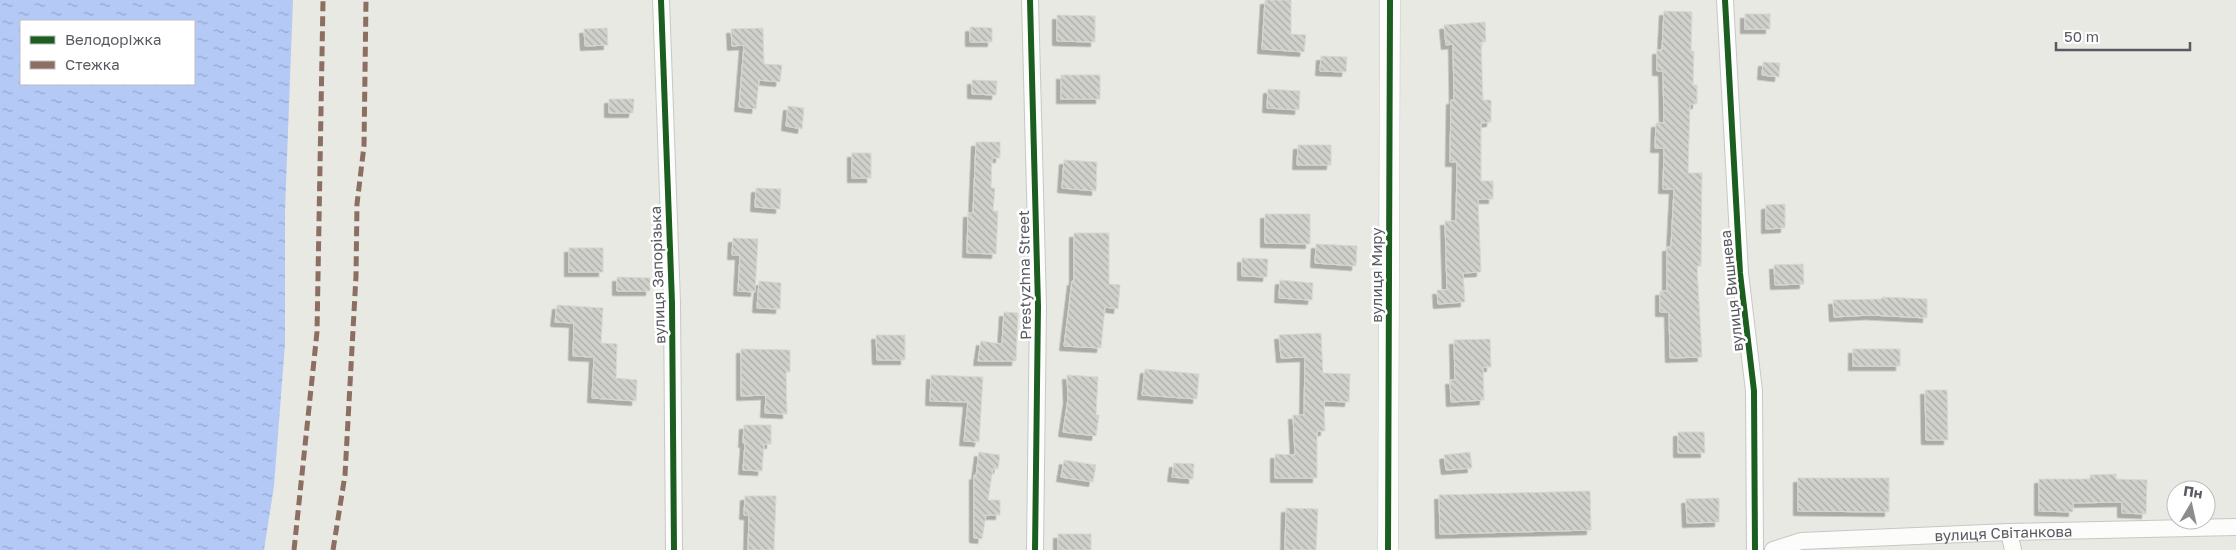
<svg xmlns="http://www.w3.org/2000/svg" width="2236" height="550" viewBox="0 0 2236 550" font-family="'Golos Text',sans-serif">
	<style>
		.water { fill: url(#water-ripples); fill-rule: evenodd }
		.building { fill: url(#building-back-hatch); stroke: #d8d8d2; filter: url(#shadow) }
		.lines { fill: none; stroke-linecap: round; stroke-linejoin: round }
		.minor-casing { stroke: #c7c7c7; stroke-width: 18 }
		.tertiary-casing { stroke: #c7c7c7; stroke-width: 21 }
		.minor { stroke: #fcfcfb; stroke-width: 16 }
		.tertiary { stroke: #fcfcfb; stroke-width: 20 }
		.quiet { stroke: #8d6e63; stroke-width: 5; stroke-dasharray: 10 5; stroke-linecap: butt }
		.cycleway-casing { stroke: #fff; stroke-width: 9 }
		.cycleway { stroke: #1b5e20; stroke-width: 6 }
		.labels { text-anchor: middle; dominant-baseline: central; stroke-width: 5; stroke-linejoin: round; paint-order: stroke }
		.street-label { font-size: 15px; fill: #595a61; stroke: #fff }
	</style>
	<defs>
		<pattern id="water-ripples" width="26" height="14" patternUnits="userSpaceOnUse" patternTransform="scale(1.25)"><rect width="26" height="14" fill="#b5c9f6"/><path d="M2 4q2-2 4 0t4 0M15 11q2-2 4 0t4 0" fill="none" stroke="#96a6cb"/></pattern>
		<pattern id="building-back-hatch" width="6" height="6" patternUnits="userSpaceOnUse" patternTransform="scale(1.25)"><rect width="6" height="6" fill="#d0d0cc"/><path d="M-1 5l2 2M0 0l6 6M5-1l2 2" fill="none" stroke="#acaca9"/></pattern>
		<filter id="shadow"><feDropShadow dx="-4.5" dy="4.5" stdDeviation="0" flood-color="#0004"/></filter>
	</defs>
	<rect width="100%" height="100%" fill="#e9e9e3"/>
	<path class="water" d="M0 0H293L285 211V344L274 486 264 550H0ZM21 21H194V84H21Z"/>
	<g class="building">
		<path d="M1265 0H1291V34L1306 35 1304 52 1262 49Z"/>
		<path d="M1664 11 1692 12 1691 51H1694L1693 85H1697V104H1690L1688 173H1702L1701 266H1697L1702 357 1670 358 1669 312H1660V291H1667V247H1671L1674 189H1663L1664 148H1655L1656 123H1664L1663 71H1657V50H1662Z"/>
		<rect x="1745" y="14" width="25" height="15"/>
		<path d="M1057 15 1095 16V42L1057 41Z"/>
		<path d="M1485 22 1486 42H1481L1483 100H1491V122L1481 123V181H1493V199H1478L1481 272 1463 273 1465 302 1438 304 1437 290H1447L1445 221H1456L1457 162H1450L1451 100H1454L1453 44 1446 45 1444 25Z"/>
		<path d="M970 27 992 28V42H970Z"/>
		<path d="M607 28 608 45 585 46 584 29Z"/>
		<path d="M763 28 764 64 782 65 780 82 759 80 756 109 739 107 744 45 732 46 731 29Z"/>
		<path d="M1321 56 1347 57 1346 72 1320 71Z"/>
		<path d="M1763 62 1780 63 1779 77 1762 75Z"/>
		<rect x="1061" y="75" width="39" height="24"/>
		<path d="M972 80 997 81 996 95 972 94Z"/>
		<path d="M1268 89 1300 91 1299 110 1267 108Z"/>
		<path d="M609 99H634L633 113H609Z"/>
		<path d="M788 106 804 108 802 129 786 126Z"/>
		<path d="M976 142H1000V158H992L991 188H995L993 211H998L996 254 967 253 968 213H973Z"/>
		<path d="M1298 145H1331V165H1297Z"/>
		<rect x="852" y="153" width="19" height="25"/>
		<path d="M1064 160 1097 162 1096 191 1062 188Z"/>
		<path d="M756 188 781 189 780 209 755 207Z"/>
		<path d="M1785 204V228L1766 229V205Z"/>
		<path d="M1265 214H1310V244L1265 243Z"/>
		<path d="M1074 233H1109V284L1120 285 1118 309 1105 307 1101 348 1064 346 1072 281H1074Z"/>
		<path d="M733 238 758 239 755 292 738 291 740 255H732Z"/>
		<path d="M1316 244 1357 246 1356 266 1315 263Z"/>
		<rect x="569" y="248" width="34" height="24"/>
		<path d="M1242 258 1268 259 1267 277 1242 276Z"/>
		<path d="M1803 264 1804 284 1775 285 1774 265Z"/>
		<path d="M617 277 650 278V291H617Z"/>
		<path d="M1280 280 1313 283 1312 300 1279 298Z"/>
		<path d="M759 281 781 283 780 309 757 308Z"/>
		<path d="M1882 297 1927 299V318L1870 315 1834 317 1833 300 1882 299Z"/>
		<path d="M557 305 603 308 601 343 617 344 616 378 637 380 636 401 592 398 594 357 573 356 574 323 555 322Z"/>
		<path d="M1004 312 1018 313 1016 361H978L981 341 1002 344Z"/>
		<path d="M1321 333 1323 373 1350 374 1349 402 1324 401 1325 431H1317V478H1275V454L1295 455 1293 415H1304L1305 357 1281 358 1279 335Z"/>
		<path d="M876 335H905V360H877Z"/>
		<path d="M1490 339 1491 367H1483L1484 400 1451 402 1450 380H1455L1454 340Z"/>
		<path d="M741 349 790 350V372H786L787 414 765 413 766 395 741 396Z"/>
		<rect x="1853" y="349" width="47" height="17"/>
		<path d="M1145 369 1199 374 1197 399 1142 395Z"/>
		<path d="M931 375 983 377 979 442 964 441 968 402 930 401Z"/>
		<path d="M1067 375 1098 377 1096 415H1099L1096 436 1063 432 1068 399Z"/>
		<path d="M1925 390H1947L1948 440H1926Z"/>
		<path d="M744 425H771V444H764L762 471 743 470 745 443H743Z"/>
		<path d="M1678 432H1704L1705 453H1678Z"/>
		<path d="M979 452 1000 455 998 469 993 468 988 500H1000V515H986L982 539 974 538V475L976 476Z"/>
		<path d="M1470 452 1472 468 1446 470 1444 455Z"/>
		<path d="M1064 460 1096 465 1093 482 1061 477Z"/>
		<path d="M1174 463 1194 464 1193 479 1172 477Z"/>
		<path d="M2116 474V479L2147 480 2146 514 2122 513V502L2073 503V512L2039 511V479H2090V475Z"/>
		<path d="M1798 478H1889V512L1798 511Z"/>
		<path d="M1590 491 1591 530 1440 534 1439 495Z"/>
		<path d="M745 496H776L774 550H748L749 515H744Z"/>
		<path d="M1719 498V522L1687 523 1686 499Z"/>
		<path d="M1286 508 1318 509 1316 550H1285Z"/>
		<rect x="1058" y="534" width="33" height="16"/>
	</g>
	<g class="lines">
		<defs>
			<g id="minor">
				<path d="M661 0 672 303 674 550"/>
				<path d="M1030 0 1038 306 1035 550"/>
				<path d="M1725 0 1740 273 1754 391 1755 550"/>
				<path d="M2009 532 2013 550"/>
				<path id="s1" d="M1773 550 1801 541 2009 532 2236 527"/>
			</g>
			<path id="tertiary" d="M1388 550 1390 0"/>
		</defs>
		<use href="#minor" class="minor-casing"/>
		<use href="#tertiary" class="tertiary-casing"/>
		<use href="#minor" class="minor"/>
		<use href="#tertiary" class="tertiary"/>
		<g class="quiet">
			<path d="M294 550 317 332 323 0"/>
			<path d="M333 550 345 475 356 276 357 204 364 146 366 0"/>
		</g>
		<defs>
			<g id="cycleway">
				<path d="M661 0 672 303 674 550"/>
				<path d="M1030 0 1038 306 1035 550"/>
				<path d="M1725 0 1740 273 1754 391 1755 550"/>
				<path d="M1388 550 1390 0"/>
			</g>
		</defs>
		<use href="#cycleway" class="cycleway-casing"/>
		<use href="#cycleway" class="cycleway"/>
	</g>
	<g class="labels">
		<g class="street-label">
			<text transform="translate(657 275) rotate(-92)">вулиця Запорізька</text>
			<text transform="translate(1024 275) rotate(-91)">Prestyzhna Street</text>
			<text transform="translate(1376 275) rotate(-90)">вулиця Миру</text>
			<text transform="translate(1731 291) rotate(-96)">вулиця Вишнева</text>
			<text stroke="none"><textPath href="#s1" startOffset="232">вулиця Світанкова</textPath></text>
		</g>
	</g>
	<rect x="20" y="20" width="175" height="65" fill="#ffffff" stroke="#bdbdc0"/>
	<rect x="30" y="36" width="25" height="8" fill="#1b5e20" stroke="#bdbdc0"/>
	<text x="65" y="45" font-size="15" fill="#595a61">Велодоріжка</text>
	<rect x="30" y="61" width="25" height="8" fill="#8d6e63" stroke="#bdbdc0"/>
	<text x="65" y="70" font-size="15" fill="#595a61">Стежка</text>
	<g transform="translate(2191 505) rotate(9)"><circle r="24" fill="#ffffff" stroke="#bdbdc0"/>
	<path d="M0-4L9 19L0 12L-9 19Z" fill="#8b8c8e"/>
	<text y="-8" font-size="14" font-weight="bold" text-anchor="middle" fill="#595a61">Пн</text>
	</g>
	<path d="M2056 42v8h134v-8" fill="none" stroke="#595a61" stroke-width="2.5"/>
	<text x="2064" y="42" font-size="15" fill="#595a61" stroke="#ffffff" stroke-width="4" paint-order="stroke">50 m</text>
</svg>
